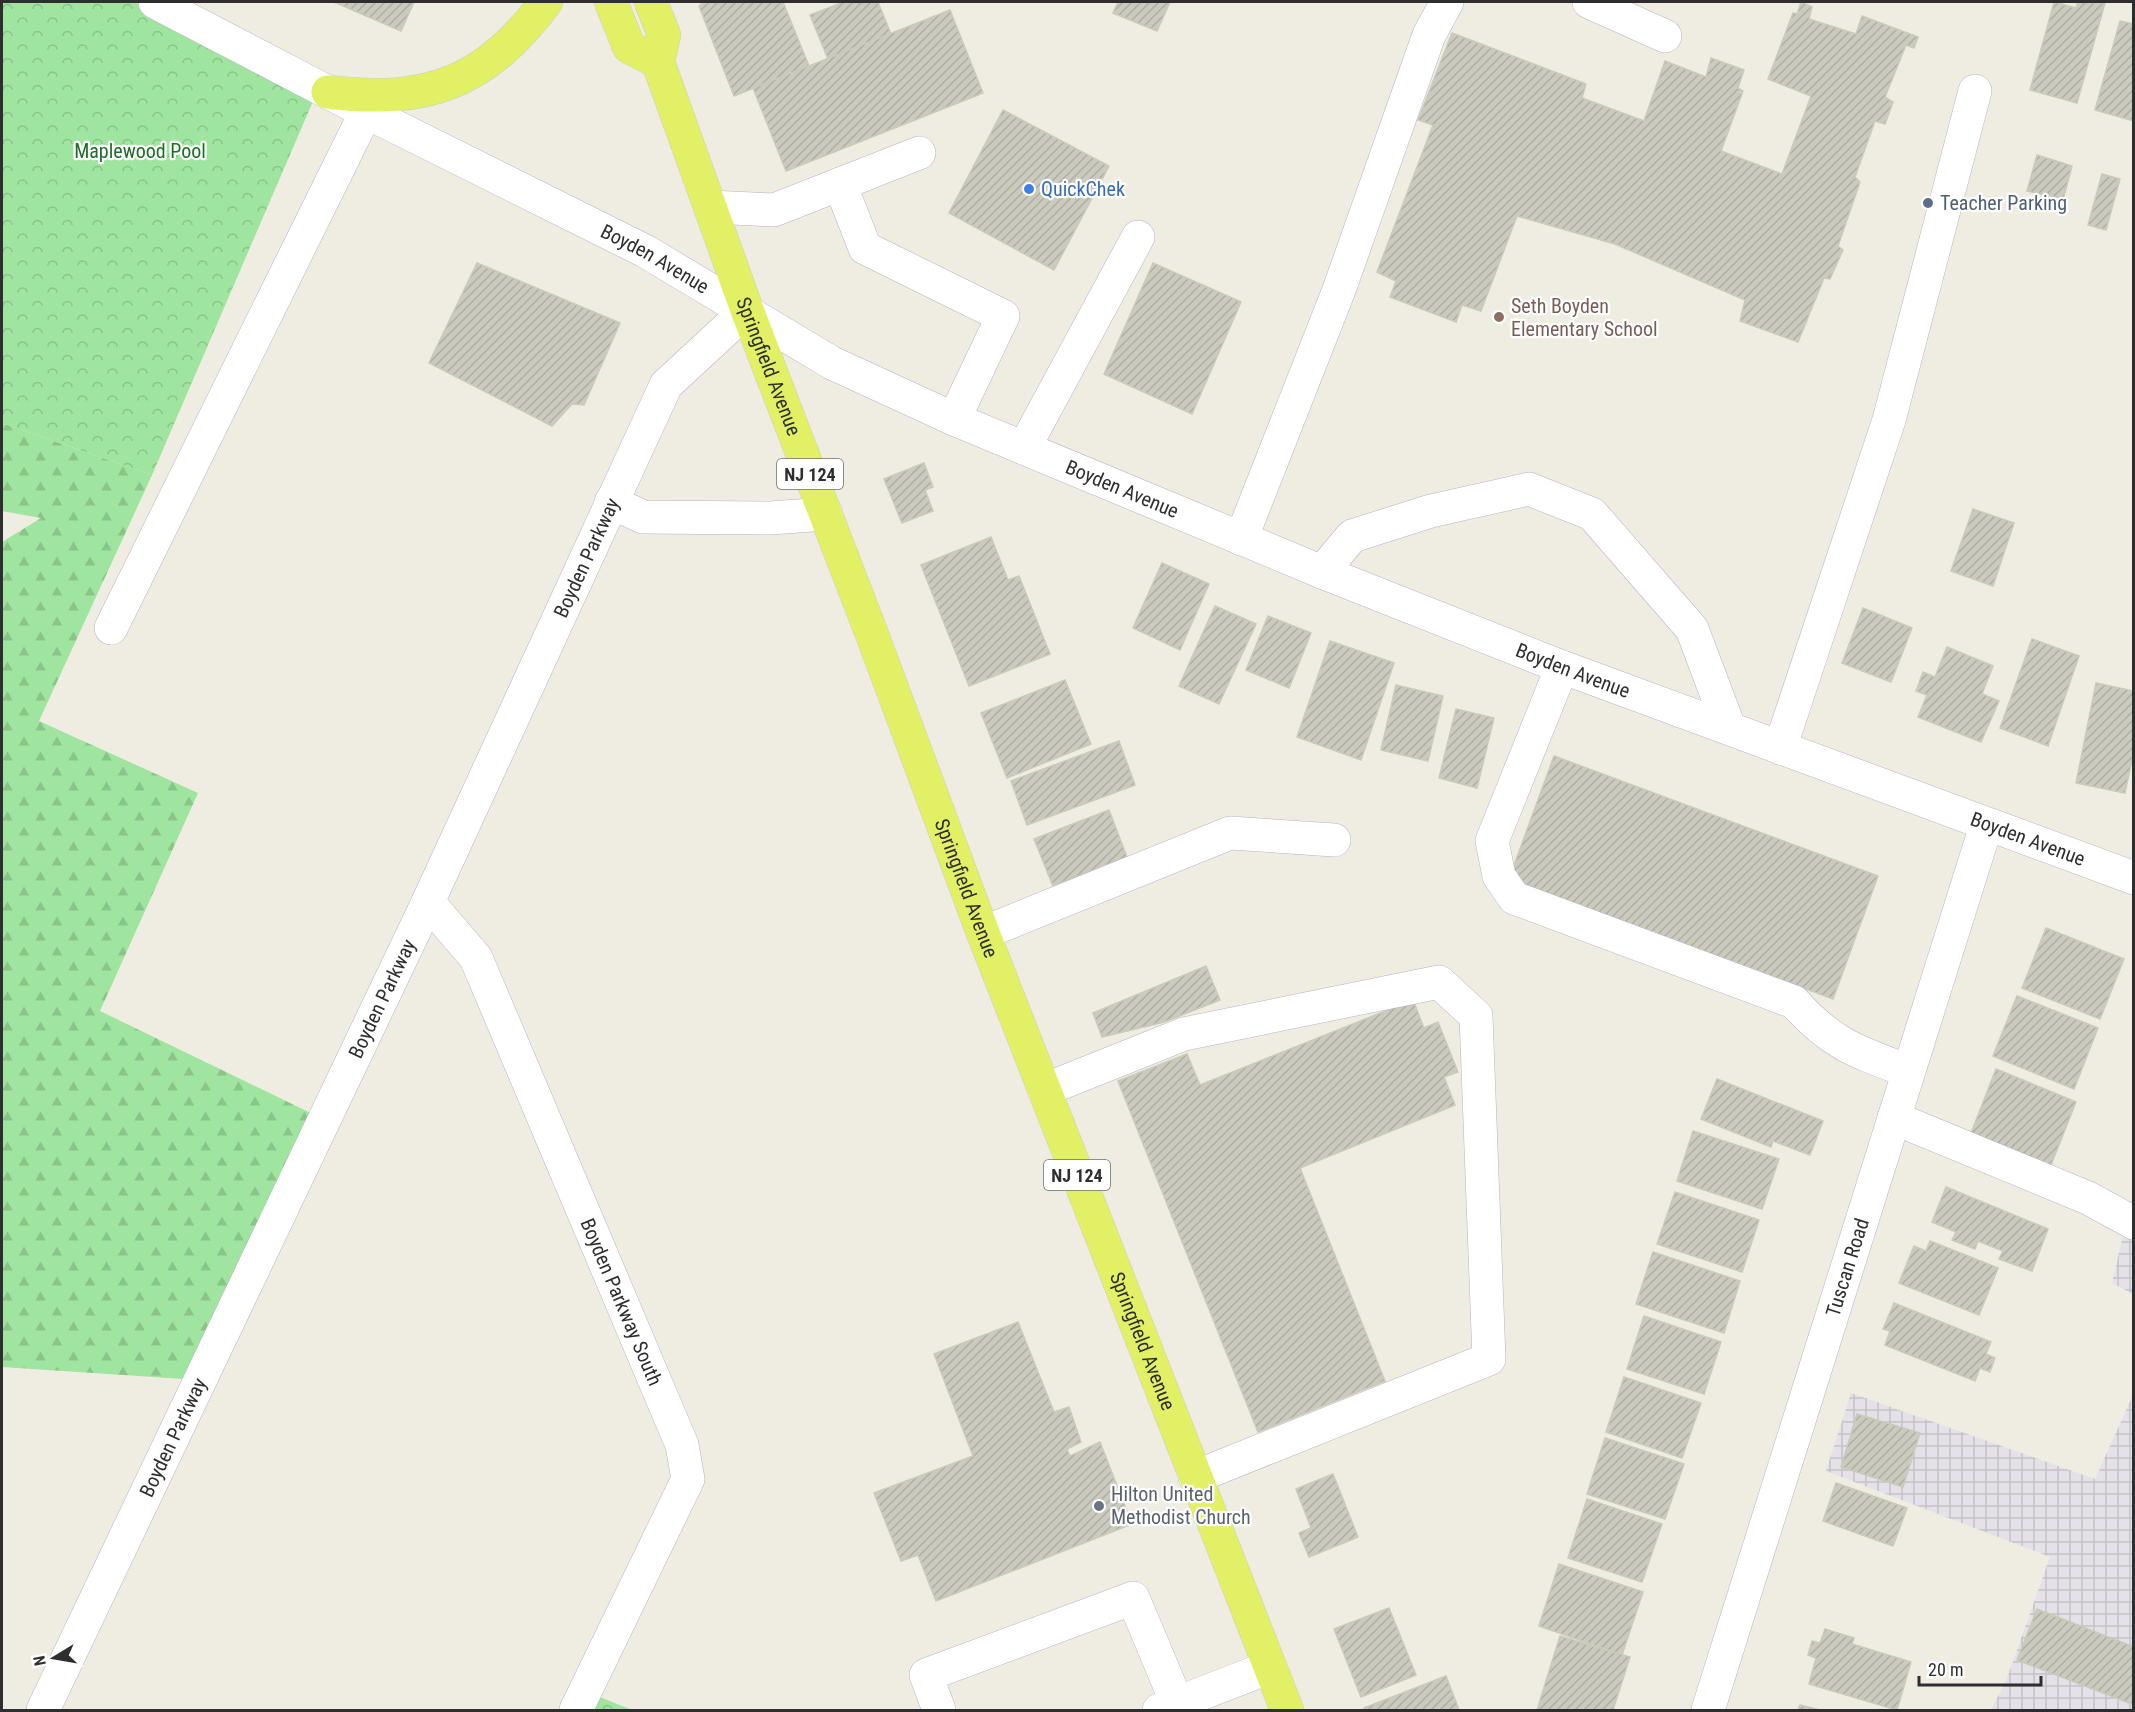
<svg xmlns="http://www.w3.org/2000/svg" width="2135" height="1712" viewBox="0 0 2135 1712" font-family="'Roboto Condensed',sans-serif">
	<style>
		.industrial { fill: url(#industrial-grid) }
		.forest { fill: url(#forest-firs) }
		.park { fill: url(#park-crowns) }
		.building { fill: url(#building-hatch); stroke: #cbcaba; stroke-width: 1.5 }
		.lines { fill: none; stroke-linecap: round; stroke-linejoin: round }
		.minor-casing { stroke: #b6b4c1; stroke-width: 34 }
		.major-casing { stroke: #cdcdcd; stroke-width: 34 }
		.minor { stroke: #fff; stroke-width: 33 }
		.major { stroke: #e1f064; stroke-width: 33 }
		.shop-dot { fill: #3f7fe0; stroke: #fff; stroke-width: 2 }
		.service-dot { fill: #5c6f8a; stroke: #fff; stroke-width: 2 }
		.education-dot { fill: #8d6e63; stroke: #fff; stroke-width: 2 }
		.worship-dot { fill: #6b7280; stroke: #fff; stroke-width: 2 }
		.labels { text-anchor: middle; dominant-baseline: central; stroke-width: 4.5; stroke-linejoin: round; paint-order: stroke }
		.shield { fill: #fff; stroke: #6d6d6d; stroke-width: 1.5 }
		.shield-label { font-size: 18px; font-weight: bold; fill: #2e2e2e }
		.park-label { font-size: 20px; fill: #1c6d27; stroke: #fff }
		.shop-label { font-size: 20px; fill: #366cbe; stroke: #fff; text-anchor: start }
		.service-label { font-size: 20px; fill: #4e5e75; stroke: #fff; text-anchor: start }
		.street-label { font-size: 20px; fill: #2e2e2e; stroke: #fff }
		.education-label { font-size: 20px; fill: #785e54; stroke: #fff; text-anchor: start }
		.worship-label { font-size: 20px; fill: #5b616d; stroke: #fff; text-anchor: start }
	</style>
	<defs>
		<pattern id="industrial-grid" width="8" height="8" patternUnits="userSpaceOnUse" patternTransform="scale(1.5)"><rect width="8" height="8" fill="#e5e1e8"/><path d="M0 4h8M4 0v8" fill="none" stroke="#c5c1c7"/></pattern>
		<pattern id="forest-firs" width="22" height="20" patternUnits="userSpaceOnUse" patternTransform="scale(1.5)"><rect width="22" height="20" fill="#9fe49f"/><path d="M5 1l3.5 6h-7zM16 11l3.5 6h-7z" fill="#89c489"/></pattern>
		<pattern id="park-crowns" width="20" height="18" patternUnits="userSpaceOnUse" patternTransform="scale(1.5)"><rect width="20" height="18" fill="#9fe49f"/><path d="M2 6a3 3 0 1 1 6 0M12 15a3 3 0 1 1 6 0" fill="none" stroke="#89c489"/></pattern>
		<pattern id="building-hatch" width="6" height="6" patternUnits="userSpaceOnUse" patternTransform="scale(1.5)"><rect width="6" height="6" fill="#cbcabf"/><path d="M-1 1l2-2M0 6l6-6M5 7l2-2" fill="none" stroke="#afaea4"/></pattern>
	</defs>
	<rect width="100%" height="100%" fill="#efede1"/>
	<g class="industrial">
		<path d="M2133 1192 2134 1193 2133 1294 2112 1283Z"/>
		<path d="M1851 1393 2095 1479 2133 1395V1710H1991L2006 1681 2050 1557 1826 1471Z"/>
	</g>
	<path class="forest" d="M2 423 152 475 39 721 198 793 100 1011 321 1118 199 1380 2 1367V542L41 518 2 511Z"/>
	<g class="park">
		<path d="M2 2H153L320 85 152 475 2 423Z"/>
		<path d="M580 1689 632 1710H570Z"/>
	</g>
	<g class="building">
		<path d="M334 2H414L401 31Z"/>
		<path d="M704 2H783L809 66 734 96 699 6Z"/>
		<path d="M844 2H878L891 34 828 59 810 15Z"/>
		<path d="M1118 2H1170L1157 31 1113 13Z"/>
		<path d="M1801 2 1812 7 1809 19 1856 34 1862 16 1918 37 1914 48 1906 45 1885 97 1893 102 1885 124 1875 121 1855 177 1860 182 1838 246 1843 250 1830 279 1824 278 1798 342 1740 321 1745 300 1615 244 1517 216 1481 311 1462 305 1456 322 1390 297 1396 281 1377 272 1433 125 1418 120 1452 33 1586 84 1582 98 1644 121 1665 61 1706 77 1711 58 1744 70 1738 88 1743 91 1721 151 1782 174 1811 96 1768 79 1793 13 1797 14Z"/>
		<path d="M2054 2 2076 8 2078 2 2105 3 2077 103 2030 90Z"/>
		<path d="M950 10 983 93 786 171 753 88Z"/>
		<path d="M2120 21 2134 24V121L2095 110Z"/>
		<path d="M1003 110 1109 166 1054 270 949 213Z"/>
		<path d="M2037 155 2072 166 2063 200 2027 191Z"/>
		<path d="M2102 174 2120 179 2106 230 2088 225Z"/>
		<path d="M477 263 620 323 584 405 572 404 552 426 429 363Z"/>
		<path d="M1153 263 1241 302 1192 414 1104 374Z"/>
		<path d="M924 463 933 487 925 490 933 511 902 523 884 479Z"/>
		<path d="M1973 509 2014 523 1993 586 1951 571Z"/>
		<path d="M991 537 1008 580 1019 576 1050 654 969 686 921 565Z"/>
		<path d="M1162 563 1209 584 1180 650 1133 628Z"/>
		<path d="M1215 606 1256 624 1219 704 1179 686Z"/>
		<path d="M1863 608 1912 628 1891 682 1842 663Z"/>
		<path d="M1268 616 1311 633 1289 688 1246 670Z"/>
		<path d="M2032 639 2079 656 2048 746 2000 728Z"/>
		<path d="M1330 641 1394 663 1361 760 1297 737Z"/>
		<path d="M1947 647 1993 666 1982 694 1999 701 1981 742 1918 717 1927 695 1916 691 1923 672 1935 677Z"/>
		<path d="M1065 680 1091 744 1007 778 981 713Z"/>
		<path d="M2096 683 2134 691V750L2125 793 2076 783Z"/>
		<path d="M1396 685 1443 696 1428 761 1381 750Z"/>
		<path d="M1456 709 1494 718 1477 788 1439 778Z"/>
		<path d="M1119 741 1135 785 1027 825 1011 781Z"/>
		<path d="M1554 756 1878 876 1833 999 1509 879Z"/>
		<path d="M1109 810 1127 857 1053 886 1034 839Z"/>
		<path d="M2046 928 2124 959 2100 1019 2022 988Z"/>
		<path d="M1206 966 1220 1000 1164 1022 1102 1037 1093 1013Z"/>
		<path d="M2017 996 2098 1028 2074 1089 1993 1056Z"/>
		<path d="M1413 1000 1424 1028 1438 1022 1458 1072 1444 1077 1455 1105 1300 1168 1385 1381 1258 1432 1118 1081 1187 1054 1200 1085Z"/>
		<path d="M1996 1069 2076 1102 2051 1165 1971 1133Z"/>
		<path d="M1717 1079 1823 1121 1810 1155 1773 1141 1771 1147 1701 1119Z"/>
		<path d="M1693 1131 1779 1159 1762 1209 1677 1181Z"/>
		<path d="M1946 1187 2048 1229 2032 1271 1999 1259 2003 1251 1978 1241 1975 1249 1952 1240 1956 1232 1932 1222Z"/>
		<path d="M1675 1192 1759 1220 1742 1272 1657 1244Z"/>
		<path d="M1930 1241 1998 1268 1979 1315 1899 1283 1914 1246 1926 1251Z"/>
		<path d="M1653 1252 1740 1281 1724 1333 1636 1304Z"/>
		<path d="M1894 1303 1991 1342 1986 1354 1995 1358 1990 1372 1980 1368 1975 1381 1885 1345 1890 1331 1883 1329Z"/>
		<path d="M1644 1316 1721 1342 1704 1394 1627 1369Z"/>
		<path d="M1018 1322 1054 1412 1069 1407 1081 1442 1067 1449 1070 1456 1100 1442 1132 1524 936 1601 918 1555 901 1561 874 1493 973 1456 934 1354Z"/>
		<path d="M1624 1377 1701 1403 1682 1458 1606 1432Z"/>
		<path d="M1857 1414 1920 1433 1903 1487 1841 1467Z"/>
		<path d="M1605 1438 1684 1464 1665 1519 1587 1494Z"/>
		<path d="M1333 1474 1358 1537 1309 1557 1299 1533 1311 1528 1296 1489Z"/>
		<path d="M1836 1483 1907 1508 1893 1546 1823 1521Z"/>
		<path d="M1587 1499 1662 1524 1642 1582 1568 1558Z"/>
		<path d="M1559 1564 1643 1592 1622 1655 1539 1626Z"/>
		<path d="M1389 1608 1416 1675 1361 1697 1334 1629Z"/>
		<path d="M2037 1609 2134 1647V1705L2017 1660Z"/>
		<path d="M1825 1629 1854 1638 1852 1644 1911 1662 1897 1710 1809 1684 1816 1658 1808 1655 1812 1641 1820 1643Z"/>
		<path d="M1560 1636 1630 1657 1613 1710H1537Z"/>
		<path d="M1446 1676 1459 1710H1365L1364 1708Z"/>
		<path d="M1800 1705 1820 1710H1798Z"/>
	</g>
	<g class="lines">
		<defs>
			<g id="minor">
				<path id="s1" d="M155 2 366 112 645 251 832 363 954 419 1322 572 1562 667 2134 878"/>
				<path d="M1589 2 1665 36"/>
				<path d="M840 184 865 248 1003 316 954 419"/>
				<path d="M710 207 774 210 919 153"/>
				<path d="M1024 448 1138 237"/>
				<path d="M611 502 643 517 771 518 826 514"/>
				<path d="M1241 539 1339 290 1429 35 1447 2"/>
				<path d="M1322 572 1352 536 1431 511 1529 489 1592 514 1692 629 1729 727"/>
				<path d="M111 628 366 112"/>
				<path d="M1562 667 1492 841 1499 876 1514 898 1794 1002C1833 1045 1855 1051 1908 1071"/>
				<path d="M1780 748 1889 420 1975 91"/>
				<path id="s2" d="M428 902 476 958 682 1445 688 1479 576 1710"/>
				<path d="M983 933 1230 833 1334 840"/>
				<path d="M1044 1090 1184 1034 1439 982 1476 1016 1489 1359 1195 1477"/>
				<path d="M1894 1118 2088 1198 2134 1223"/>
				<path id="s3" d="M43 1710 428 902 666 385 747 310"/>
				<path d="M939 1710 926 1675 1133 1598 1177 1703"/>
				<path d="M1159 1710 1270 1667"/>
				<path id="s4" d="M1708 1710 1986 826"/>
			</g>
			<g id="major">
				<path d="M611 2 629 47 658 62"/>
				<path id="s5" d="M651 2 664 35 658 62 747 310 873 637 983 933 1287 1710"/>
				<path d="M328 92C428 104 485 83 546 2"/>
			</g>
		</defs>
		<use href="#minor" class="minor-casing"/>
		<use href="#major" class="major-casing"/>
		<use href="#minor" class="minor"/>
		<use href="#major" class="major"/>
	</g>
	<circle class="shop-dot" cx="1029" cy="189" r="6"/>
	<circle class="service-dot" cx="1928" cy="203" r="6"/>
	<circle class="education-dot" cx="1499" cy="317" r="6"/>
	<circle class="worship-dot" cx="1099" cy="1506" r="6"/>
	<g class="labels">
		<g class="shield">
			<rect x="777" y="459" width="66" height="30" rx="4.5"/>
			<rect x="1044" y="1160" width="66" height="30" rx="4.5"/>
		</g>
		<g class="shield-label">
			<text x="810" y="474">NJ 124</text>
			<text x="1077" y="1175">NJ 124</text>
		</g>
		<g class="park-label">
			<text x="140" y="151">Maplewood Pool</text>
		</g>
		<g class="shop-label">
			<text x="1041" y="189">QuickChek</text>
		</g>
		<g class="service-label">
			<text x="1940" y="203">Teacher Parking</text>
		</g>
		<g class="street-label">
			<text stroke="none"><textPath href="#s1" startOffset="562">Boyden Avenue</textPath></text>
			<text stroke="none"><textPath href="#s5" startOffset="387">Springfield Avenue</textPath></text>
			<text stroke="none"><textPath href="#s1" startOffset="1084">Boyden Avenue</textPath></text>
			<text stroke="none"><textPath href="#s3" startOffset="1274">Boyden Parkway</textPath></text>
			<text stroke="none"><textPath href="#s1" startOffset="1570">Boyden Avenue</textPath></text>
			<text stroke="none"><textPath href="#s1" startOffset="2055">Boyden Avenue</textPath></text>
			<text stroke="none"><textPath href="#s5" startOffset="945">Springfield Avenue</textPath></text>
			<text stroke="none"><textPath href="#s3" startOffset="788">Boyden Parkway</textPath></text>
			<text stroke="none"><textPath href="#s4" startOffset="464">Tuscan Road</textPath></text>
			<text stroke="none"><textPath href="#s2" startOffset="447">Boyden Parkway South</textPath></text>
			<text stroke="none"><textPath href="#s5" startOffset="1431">Springfield Avenue</textPath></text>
			<text stroke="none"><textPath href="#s3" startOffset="302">Boyden Parkway</textPath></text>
		</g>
		<g class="education-label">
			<text x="1511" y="306">Seth Boyden<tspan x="1511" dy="23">Elementary School</tspan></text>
		</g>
		<g class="worship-label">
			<text x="1111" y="1494">Hilton United<tspan x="1111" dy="23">Methodist Church</tspan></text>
		</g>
	</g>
	<rect width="2135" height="1712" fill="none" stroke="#2e2e2e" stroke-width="6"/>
	<g transform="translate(54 1658) rotate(259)" stroke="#ffffff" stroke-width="4.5" paint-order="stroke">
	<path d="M0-4.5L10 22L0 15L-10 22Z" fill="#2e2e2e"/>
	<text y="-9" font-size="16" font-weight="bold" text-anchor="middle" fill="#2e2e2e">N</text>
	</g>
	<path d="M1919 1676v9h122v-9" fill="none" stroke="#2e2e2e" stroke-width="3"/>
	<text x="1928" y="1676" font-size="18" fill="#2e2e2e" stroke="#ffffff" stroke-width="4.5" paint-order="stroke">20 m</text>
</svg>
